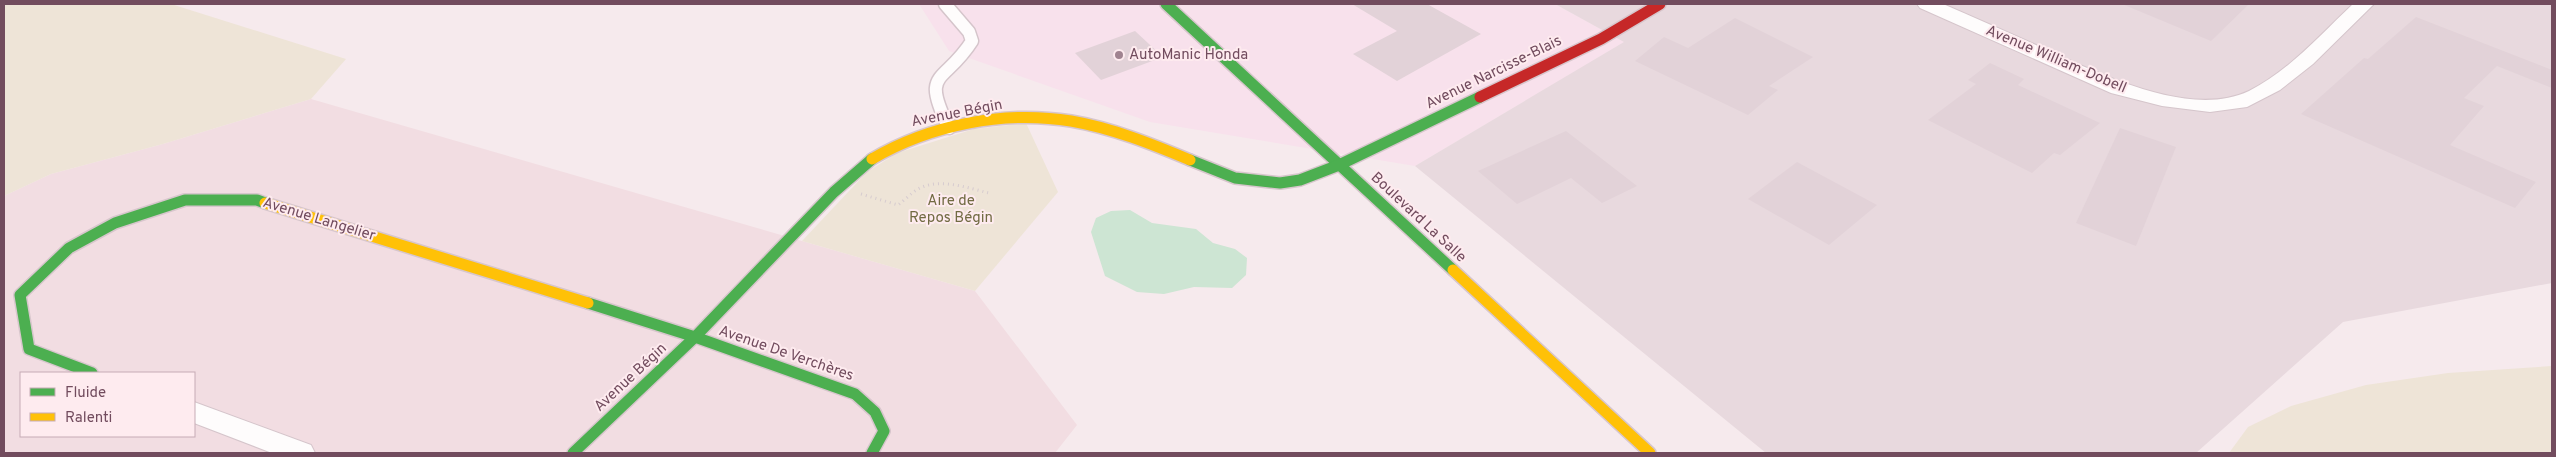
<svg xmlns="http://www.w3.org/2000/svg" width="2556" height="457" viewBox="0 0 2556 457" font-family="Overpass,sans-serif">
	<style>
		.residential { fill: #f2dde2; fill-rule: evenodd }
		.commercial { fill: #f8e1ec }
		.industrial { fill: #e8d9de }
		.green { fill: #eee4d7 }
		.water { fill: #cde5d3 }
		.building { fill: #e2d2d8 }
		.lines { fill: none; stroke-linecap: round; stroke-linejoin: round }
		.lane-casing { stroke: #d5c5cb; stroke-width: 15 }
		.street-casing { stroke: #d5c5cb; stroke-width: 2 }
		.fast-casing { stroke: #d7c6cc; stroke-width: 14 }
		.slow-casing { stroke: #d7c6cc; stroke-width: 14 }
		.jam-casing { stroke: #d7c6cc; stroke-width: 14 }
		.path { stroke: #d6cbcf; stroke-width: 3; stroke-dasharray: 1 4; stroke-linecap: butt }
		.lane { stroke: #fefcfc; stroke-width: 12 }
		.street { fill: #fefcfc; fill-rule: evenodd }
		.fast { stroke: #4caf50; stroke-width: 11 }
		.slow { stroke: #ffc107; stroke-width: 11 }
		.jam { stroke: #c62828; stroke-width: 11 }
		.poi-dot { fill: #a08390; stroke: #feebef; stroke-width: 2 }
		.labels { text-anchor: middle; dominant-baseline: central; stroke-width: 4; stroke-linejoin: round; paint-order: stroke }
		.poi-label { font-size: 15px; fill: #724c5e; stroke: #feebef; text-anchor: start }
		.street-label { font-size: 15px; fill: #724c5e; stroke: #feebef }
		.park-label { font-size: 15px; fill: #716b42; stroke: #feebef }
	</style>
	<rect width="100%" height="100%" fill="#f6eaed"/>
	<path class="residential" d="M311 99 975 291 1077 425 1055 453H4V196L51 174 163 144ZM21 373H194V436H21Z"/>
	<path class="commercial" d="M919 4H1555L1625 42 1415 166 1150 122 949 51Z"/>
	<path class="industrial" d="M1555 4H2552V283L2343 322 2196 453H1766L1415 166 1624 42Z"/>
	<g class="green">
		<path d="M4 4H171L346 59 311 99 163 144 51 174 4 196Z"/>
		<path d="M1026 123 1058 192 975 291 802 241 867 172 897 153 974 129Z"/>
		<path d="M2552 366V453H2229L2248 427 2291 406 2366 385 2448 373Z"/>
	</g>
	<path class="water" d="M1130 210 1152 223 1196 229 1213 243 1235 249 1247 258 1246 275 1232 288 1194 287 1164 294 1137 292 1105 276 1091 232 1096 218 1111 211Z"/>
	<g class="building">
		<path d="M1352 4H1427L1481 34 1397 81 1353 54 1397 31Z"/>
		<path d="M2122 4H2249L2211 41Z"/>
		<path d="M2416 17 2552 70V88L2497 66 2464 98 2484 106 2450 145 2536 182 2515 208 2301 114 2364 58 2368 59Z"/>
		<path d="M1735 18 1813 57 1769 86 1778 90 1748 115 1635 61 1664 37 1688 48Z"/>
		<path d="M1135 31 1163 57 1101 80 1075 53Z"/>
		<path d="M1990 63 2024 79 2018 85 2100 123 2060 155 2054 153 2032 173 1928 120 1976 84 1968 80Z"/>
		<path d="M2120 128 2176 147 2136 246 2076 223Z"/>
		<path d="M1566 131 1637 186 1602 203 1571 178 1517 204 1478 171Z"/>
		<path d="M1797 162 1877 205 1829 245 1748 199Z"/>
	</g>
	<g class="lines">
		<defs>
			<path id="lane" d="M945 4 969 32 972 41C944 85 920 69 949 128"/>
			<g id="street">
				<path d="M1917 4H1943C1977 19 2012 34 2047 50 2101 74 2190 119 2249 91 2289 71 2321 34 2353 4H2374L2313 64 2280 90 2247 107 2210 112 2162 106 2111 93 1920 8Z"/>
				<path d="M194 402 311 445 315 453H272L194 423Z"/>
			</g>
			<g id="fast">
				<path d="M1166 4 1453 270"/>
				<path d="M1190 160 1235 178 1280 183 1300 180 1339 165 1480 97"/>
				<path d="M588 303 695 337 855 394 875 412 884 431 872 453"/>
				<path d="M92 373 29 349 20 295 69 248 115 223 185 200H257L265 203"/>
				<path d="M573 453 695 337 834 192 872 159"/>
			</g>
			<g id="slow">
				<path d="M872 159C930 125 1004 110 1071 121 1112 128 1152 144 1190 160"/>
				<path d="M265 203 588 303"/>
				<path d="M1453 270 1650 453"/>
			</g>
			<path id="jam" d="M1480 97 1601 39 1660 4"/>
		</defs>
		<use href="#lane" class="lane-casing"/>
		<use href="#street" class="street-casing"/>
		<use href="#fast" class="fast-casing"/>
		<use href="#slow" class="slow-casing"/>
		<use href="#jam" class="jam-casing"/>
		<path class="path" d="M861 194 898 205C905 200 912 192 920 188 941 178 968 188 989 193"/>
		<use href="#lane" class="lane"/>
		<use href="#street" class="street"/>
		<use href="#fast" class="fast"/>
		<use href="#slow" class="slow"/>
		<use href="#jam" class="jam"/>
	</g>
	<circle class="poi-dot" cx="1119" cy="55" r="5"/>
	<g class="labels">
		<g class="poi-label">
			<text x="1129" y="55">AutoManic Honda</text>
		</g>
		<g class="street-label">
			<text transform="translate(2056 60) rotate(23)">Avenue William-Dobell</text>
			<text transform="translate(1494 73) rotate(-26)">Avenue Narcisse-Blais</text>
			<text transform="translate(957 114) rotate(-11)">Avenue Bégin</text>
			<text transform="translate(1418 218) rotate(43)">Boulevard La Salle</text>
			<text transform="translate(319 220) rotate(17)">Avenue Langelier</text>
			<text transform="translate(786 354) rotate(19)">Avenue De Verchères</text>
			<text transform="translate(631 378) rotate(-43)">Avenue Bégin</text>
		</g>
		<g class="park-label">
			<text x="951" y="201">Aire de<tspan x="951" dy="17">Repos Bégin</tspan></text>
		</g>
	</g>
	<rect width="2556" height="457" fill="none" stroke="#724c5e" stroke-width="10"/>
	<rect x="20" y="372" width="175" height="65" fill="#feebef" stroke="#c6abb5"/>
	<rect x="30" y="388" width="25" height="8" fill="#4caf50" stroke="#c6abb5"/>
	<text x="65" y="397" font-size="15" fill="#724c5e">Fluide</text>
	<rect x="30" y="413" width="25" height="8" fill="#ffc107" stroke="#c6abb5"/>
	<text x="65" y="422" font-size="15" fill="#724c5e">Ralenti</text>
</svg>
